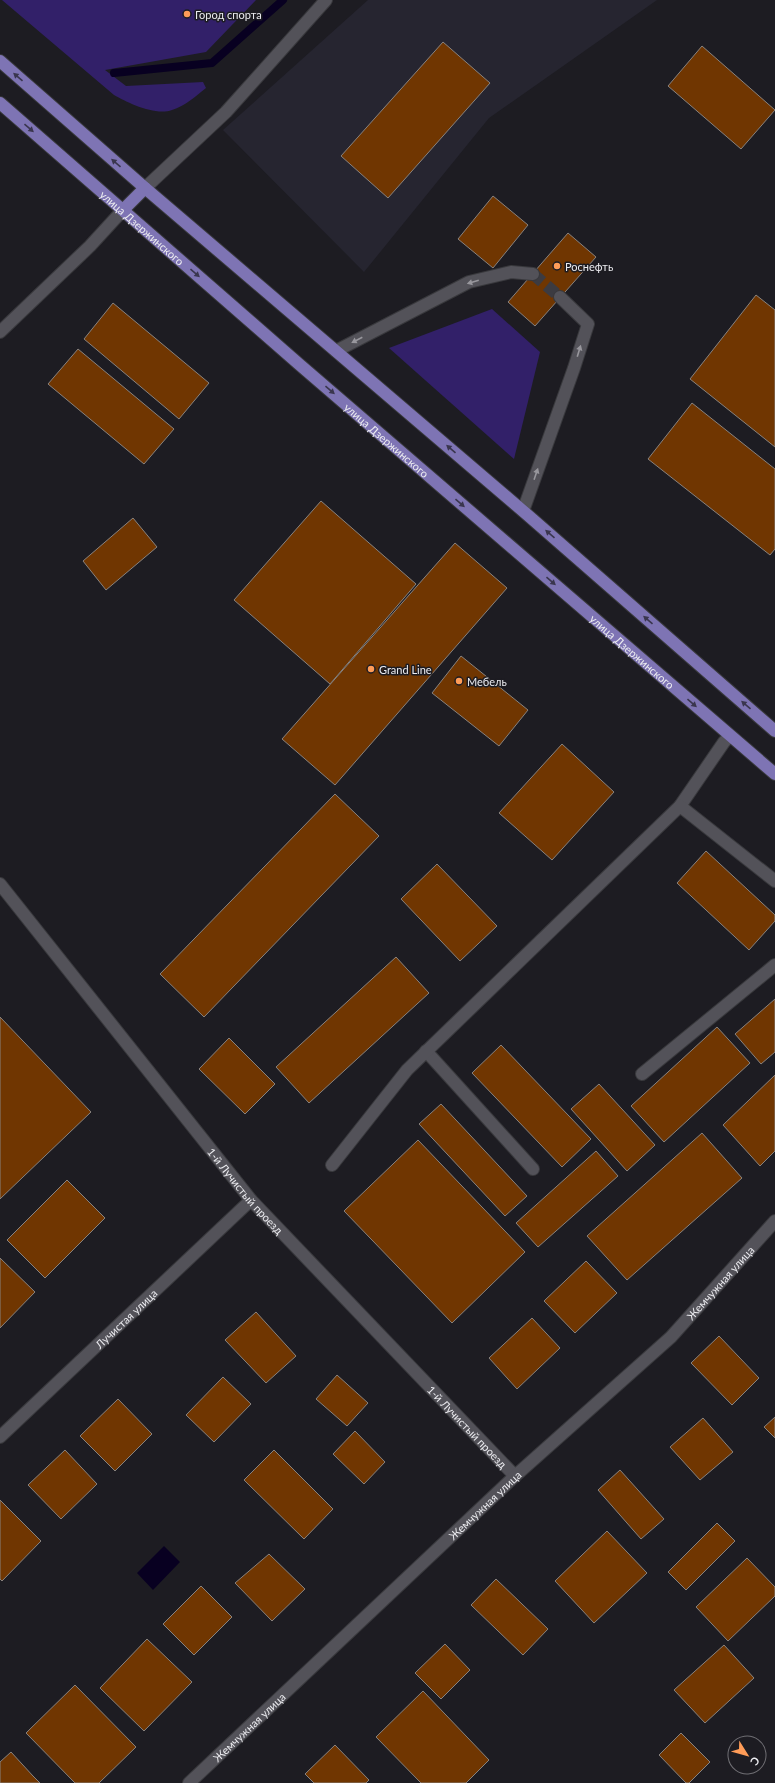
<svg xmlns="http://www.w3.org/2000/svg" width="775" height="1783" viewBox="0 0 775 1783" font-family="Lato,sans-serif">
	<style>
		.built { fill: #262530 }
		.green { fill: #322069 }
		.water { fill: #080021 }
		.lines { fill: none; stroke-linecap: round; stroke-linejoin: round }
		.stream { stroke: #080021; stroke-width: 8 }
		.building { fill: #703601; stroke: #88827e }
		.minor-tunnel { stroke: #3c3b41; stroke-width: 12; stroke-dasharray: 12 6; stroke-linecap: butt }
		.minor-casing { stroke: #39393d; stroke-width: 14 }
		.major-casing { stroke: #39393d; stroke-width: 14 }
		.minor { stroke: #535259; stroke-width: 12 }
		.major { stroke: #7e74b4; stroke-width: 12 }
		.oneway { fill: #3a364e }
		.oneway2 { fill: #98979d }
		.poi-dot { fill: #fe9c58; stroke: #1d1c22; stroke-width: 1.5 }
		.labels { text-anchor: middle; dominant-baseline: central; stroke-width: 3; stroke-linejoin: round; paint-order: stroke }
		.poi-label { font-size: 11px; fill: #ececf0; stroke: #1d1c22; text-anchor: start }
		.street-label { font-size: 11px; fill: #ececf0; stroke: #1d1c22 }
	</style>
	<rect width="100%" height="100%" fill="#1d1c22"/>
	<path class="built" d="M368 0H657L489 118 364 272 223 130Z"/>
	<g class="green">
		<path d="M2 0H256L206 52 105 70 126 86 203 82 206 88C196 96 185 106 172 110 155 116 128 103 114 95Z"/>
		<path d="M492 309 540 352 514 459 389 348Z"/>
	</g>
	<path class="water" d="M164 1546 180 1562 153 1590 137 1573Z"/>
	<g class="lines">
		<path class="stream" d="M114 73 212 63 283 0"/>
	</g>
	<g class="building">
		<path d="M443 42 490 83 388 198 341 156Z"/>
		<path d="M702 46 775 110 741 149 668 86Z"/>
		<path d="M493 196 528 225 493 268 458 239Z"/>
		<path d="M568 233 596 257 535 326 508 302Z"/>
		<path d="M756 295 775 310V447L690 379Z"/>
		<path d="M113 303 209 383 179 419 84 339Z"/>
		<path d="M78 349 174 429 144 464 48 384Z"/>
		<path d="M692 403 775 469V549L770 555 648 459Z"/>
		<path d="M321 501 416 584 330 684 234 600Z"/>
		<path d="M133 518 157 547 106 590 83 561Z"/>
		<path d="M455 543 507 588 335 785 282 739Z"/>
		<path d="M461 656 528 710 499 746 432 693Z"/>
		<path d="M562 744 614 792 552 860 499 813Z"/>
		<path d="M335 794 379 836 204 1017 160 974Z"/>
		<path d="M706 851 775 915V921L749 950 677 883Z"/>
		<path d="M437 864 497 926 460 961 401 899Z"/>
		<path d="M396 957 429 993 309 1103 276 1067Z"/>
		<path d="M775 999V1052L761 1064 735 1034Z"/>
		<path d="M0 1017 91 1112 0 1199Z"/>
		<path d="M717 1027 750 1063 664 1142 631 1106Z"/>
		<path d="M229 1038 275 1084 245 1114 199 1069Z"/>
		<path d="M501 1045 591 1139 562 1167 472 1073Z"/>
		<path d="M775 1075V1151L760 1166 723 1125Z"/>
		<path d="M599 1084 655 1145 627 1171 571 1109Z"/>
		<path d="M441 1104 527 1196 505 1216 419 1124Z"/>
		<path d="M702 1133 742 1178 627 1280 587 1236Z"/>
		<path d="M418 1140 525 1252 452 1323 344 1211Z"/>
		<path d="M596 1151 618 1176 538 1247 516 1223Z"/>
		<path d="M67 1180 105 1218 45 1278 7 1240Z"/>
		<path d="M0 1258 35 1292 0 1328Z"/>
		<path d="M586 1261 617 1293 575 1333 544 1301Z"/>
		<path d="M256 1312 296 1356 266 1383 225 1340Z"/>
		<path d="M532 1318 560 1348 517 1389 489 1358Z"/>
		<path d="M719 1336 759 1378 732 1405 691 1363Z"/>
		<path d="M337 1375 368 1403 347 1426 316 1399Z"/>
		<path d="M223 1377 251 1404 214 1442 186 1415Z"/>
		<path d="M118 1399 152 1434 115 1471 80 1436Z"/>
		<path d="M775 1417V1438L764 1427Z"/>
		<path d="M703 1418 733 1452 700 1480 670 1447Z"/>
		<path d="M355 1431 385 1462 364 1484 333 1454Z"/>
		<path d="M65 1450 97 1484 61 1519 28 1485Z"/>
		<path d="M274 1450 333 1509 304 1539 244 1480Z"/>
		<path d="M620 1470 664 1519 641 1539 598 1490Z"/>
		<path d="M0 1500 41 1541 2 1581 0 1579Z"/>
		<path d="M717 1523 735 1541 686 1590 668 1572Z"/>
		<path d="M607 1531 647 1573 594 1623 555 1581Z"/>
		<path d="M269 1554 305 1589 272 1621 235 1583Z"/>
		<path d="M747 1558 775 1587V1596L728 1641 696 1607Z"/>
		<path d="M496 1579 548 1629 523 1655 471 1605Z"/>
		<path d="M201 1586 232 1617 194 1655 163 1624Z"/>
		<path d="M147 1639 192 1682 144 1731 100 1688Z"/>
		<path d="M445 1644 470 1670 441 1699 415 1673Z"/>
		<path d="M724 1645 754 1678 705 1723 674 1690Z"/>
		<path d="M75 1685 136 1747 99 1783H75L26 1733Z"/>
		<path d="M423 1691 489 1760 466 1783H421L376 1737Z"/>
		<path d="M681 1733 710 1762 689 1783H686L659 1755Z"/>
		<path d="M335 1745 369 1780 366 1783H314L305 1774Z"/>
		<path d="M11 1752 33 1776 40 1783H0V1762Z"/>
	</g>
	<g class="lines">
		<path class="minor-tunnel" d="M533 274 560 297"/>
		<defs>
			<g id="minor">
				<path d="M145 188 226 112 326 0"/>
				<path d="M0 332 90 246 123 210"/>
				<path d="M336 351 469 282 511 272 533 274"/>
				<path d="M523 511 574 368 588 324 560 297"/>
				<path d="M680 806 724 742 730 736"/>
				<path id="s1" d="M0 884 251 1200 515 1476"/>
				<path d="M426 1051 533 1169"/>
				<path d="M642 1074 775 965"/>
				<path d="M332 1165 407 1070 680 806 775 881"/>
				<path id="s2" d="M0 1437 251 1200"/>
				<path id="s3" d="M189 1783 515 1476 671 1337 775 1221"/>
			</g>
			<g id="major">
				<path d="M0 61 145 188 523 511 775 731"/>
				<path id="s4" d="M0 103 300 365 775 774"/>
				<path d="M123 210 145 188"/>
			</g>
		</defs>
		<use href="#minor" class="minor-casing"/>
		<use href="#major" class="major-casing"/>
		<use href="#minor" class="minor"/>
		<use href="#major" class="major"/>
	</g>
	<defs><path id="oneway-solid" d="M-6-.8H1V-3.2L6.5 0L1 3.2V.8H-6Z"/></defs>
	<g class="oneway">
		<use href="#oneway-solid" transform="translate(18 77) rotate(-139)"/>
		<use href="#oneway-solid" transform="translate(29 128) rotate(41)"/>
		<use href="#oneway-solid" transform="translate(116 163) rotate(-139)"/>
		<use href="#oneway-solid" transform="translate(195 273) rotate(41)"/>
		<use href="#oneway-solid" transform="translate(330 390) rotate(41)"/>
		<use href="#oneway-solid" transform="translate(451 449) rotate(-139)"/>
		<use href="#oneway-solid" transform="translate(460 503) rotate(41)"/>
		<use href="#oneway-solid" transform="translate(550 534) rotate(-139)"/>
		<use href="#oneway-solid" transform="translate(551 581) rotate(41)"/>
		<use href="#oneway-solid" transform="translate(648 620) rotate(-139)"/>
		<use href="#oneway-solid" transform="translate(692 703) rotate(41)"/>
		<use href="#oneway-solid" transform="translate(746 705) rotate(-139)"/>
	</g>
	<g class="oneway2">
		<use href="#oneway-solid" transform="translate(473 282) rotate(164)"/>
		<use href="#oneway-solid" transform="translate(357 340) rotate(153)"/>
		<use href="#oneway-solid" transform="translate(579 351) rotate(-73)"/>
		<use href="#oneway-solid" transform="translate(536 474) rotate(-71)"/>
	</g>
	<g class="poi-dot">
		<circle cx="187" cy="14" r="4"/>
		<circle cx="557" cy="266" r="4"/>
		<circle cx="371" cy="669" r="4"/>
		<circle cx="459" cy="681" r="4"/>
	</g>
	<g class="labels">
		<g class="poi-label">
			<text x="195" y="14">Город спорта</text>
			<text x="565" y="266">Роснефть</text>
			<text x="379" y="669">Grand Line</text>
			<text x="467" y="681">Мебель</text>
		</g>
		<g class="street-label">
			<text stroke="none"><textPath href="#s4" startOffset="189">улица Дзержинского</textPath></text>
			<text stroke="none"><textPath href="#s4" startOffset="513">улица Дзержинского</textPath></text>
			<text stroke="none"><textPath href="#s4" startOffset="837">улица Дзержинского</textPath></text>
			<text stroke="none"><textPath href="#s1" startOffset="393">1-й Лучистый проезд</textPath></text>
			<text stroke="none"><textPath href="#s3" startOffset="730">Жемчужная улица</textPath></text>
			<text stroke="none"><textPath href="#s2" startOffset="173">Лучистая улица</textPath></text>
			<text stroke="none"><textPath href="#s1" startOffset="717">1-й Лучистый проезд</textPath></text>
			<text stroke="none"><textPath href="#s3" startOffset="406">Жемчужная улица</textPath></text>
			<text stroke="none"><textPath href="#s3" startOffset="82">Жемчужная улица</textPath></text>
		</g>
	</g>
	<g transform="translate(747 1755) rotate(127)"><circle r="19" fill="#1d1c22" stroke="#706f74"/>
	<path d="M0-3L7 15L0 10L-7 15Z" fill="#fe9c58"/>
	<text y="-6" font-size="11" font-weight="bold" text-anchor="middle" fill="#ececf0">С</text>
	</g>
</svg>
